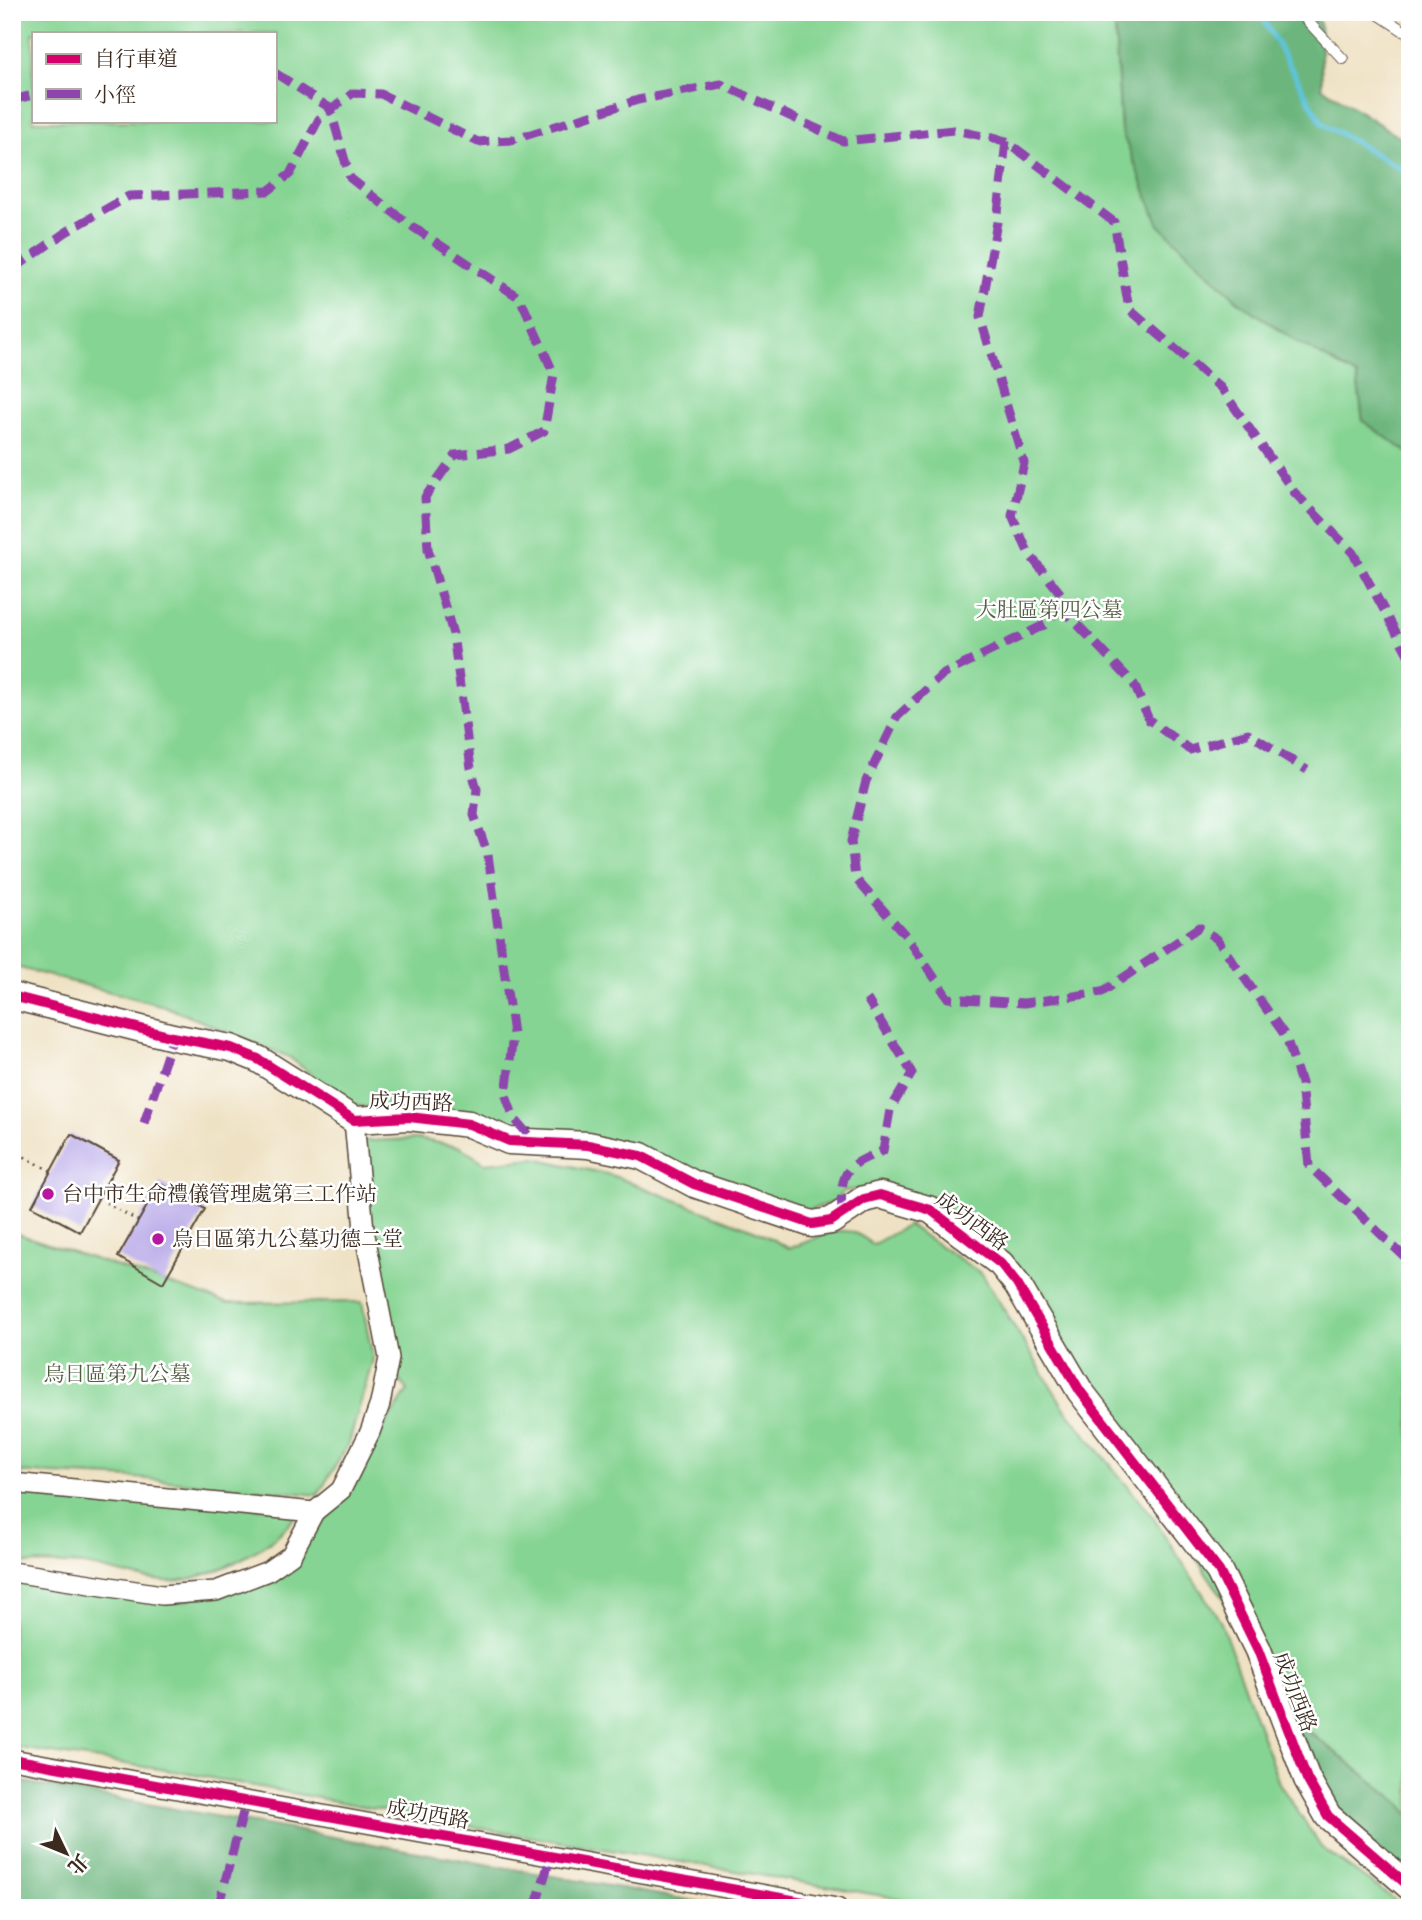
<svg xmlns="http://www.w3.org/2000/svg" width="1422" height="1920" viewBox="0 0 1422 1920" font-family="Alegreya,'Noto Serif TC',serif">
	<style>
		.green { fill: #86d493; stroke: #607f58; stroke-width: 2; fill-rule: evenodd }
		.forest { fill: #6cb67d; stroke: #54704e; stroke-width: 2 }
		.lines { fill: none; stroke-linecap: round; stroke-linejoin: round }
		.stream { stroke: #5fc4dd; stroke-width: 5 }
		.building { fill: #b8a8e8 }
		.lane-casing { stroke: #564637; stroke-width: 12 }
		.street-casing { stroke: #564637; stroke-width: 22 }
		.secondary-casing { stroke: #564637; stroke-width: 29 }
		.path { stroke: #564637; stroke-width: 2.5; stroke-dasharray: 2 5; stroke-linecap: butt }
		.lane { stroke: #fff; stroke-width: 10 }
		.street { stroke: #fff; stroke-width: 19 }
		.secondary { stroke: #fff; stroke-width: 26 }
		.quiet { stroke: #8e44ad; stroke-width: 9; stroke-dasharray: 18 9; stroke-linecap: butt }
		.cycleway-casing { stroke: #fff; stroke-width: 15 }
		.cycleway { stroke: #d6006c; stroke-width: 10 }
		.poi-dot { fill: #b5179e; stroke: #fff; stroke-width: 2.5 }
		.labels { text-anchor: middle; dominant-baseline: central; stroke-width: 5; stroke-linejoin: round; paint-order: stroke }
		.park-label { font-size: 21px; fill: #525d41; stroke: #fff }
		.street-label { font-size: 21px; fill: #3b2a1e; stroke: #fff }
		.poi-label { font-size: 21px; fill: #3b2a1e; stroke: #fff; text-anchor: start }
	</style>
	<rect width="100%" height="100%" fill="#fff"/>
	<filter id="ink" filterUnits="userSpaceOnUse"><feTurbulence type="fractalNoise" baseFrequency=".0143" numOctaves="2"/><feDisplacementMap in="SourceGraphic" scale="14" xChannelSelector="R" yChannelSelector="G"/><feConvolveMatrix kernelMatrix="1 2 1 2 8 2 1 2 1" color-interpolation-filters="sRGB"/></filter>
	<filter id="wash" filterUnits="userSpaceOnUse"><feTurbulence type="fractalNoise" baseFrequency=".00686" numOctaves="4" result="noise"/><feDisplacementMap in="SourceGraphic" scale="28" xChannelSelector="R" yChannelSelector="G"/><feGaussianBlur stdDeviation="1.57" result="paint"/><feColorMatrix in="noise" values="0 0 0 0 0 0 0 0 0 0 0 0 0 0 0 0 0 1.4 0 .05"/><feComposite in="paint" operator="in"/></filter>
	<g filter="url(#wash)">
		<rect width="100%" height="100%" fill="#efe2c4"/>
		<g class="green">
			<path d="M12 12H1114L1121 130 1238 301 1296 341 1357 376 1363 421 1410 454V1816L1399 1802 1272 1703 1233 1612 977 1240 860 1189 844 1191 833 1202 795 1215 583 1138 351 1105 289 1057 164 1006 12 966ZM33 33H275V121H33Z"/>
			<path d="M418 1139 460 1147 485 1163 535 1158 611 1175 756 1231 789 1248C821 1239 845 1216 872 1245L908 1225 982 1274 1065 1409 1152 1516 1220 1620 1279 1783 1321 1847 1406 1908H955L479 1828 179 1772 12 1747V1581L183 1601 272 1565 327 1513 408 1390 387 1367 353 1144 363 1141Z"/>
			<path d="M12 1225 18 1234 227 1303 362 1302 373 1359 349 1443 318 1495 135 1478 12 1472Z"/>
			<path d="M12 1486 298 1511C280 1545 211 1579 174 1581 149 1583 109 1569 83 1565 60 1563 36 1564 12 1563Z"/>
		</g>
		<g class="forest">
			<path d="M1114 12H1310L1320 23 1322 87 1404 140 1410 135V454L1363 421 1357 376 1296 341 1238 301 1159 225 1121 130Z"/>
			<path d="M1272 1703 1399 1802 1410 1816V1886L1309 1799Z"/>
			<path d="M12 1780 733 1908H12Z"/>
		</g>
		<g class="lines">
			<path class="stream" d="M1259 12 1322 123 1405 171 1410 170"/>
		</g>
		<g id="blocks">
			<g class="building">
				<path d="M71 1134 119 1160 80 1232 32 1206Z"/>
				<path d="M160 1183 205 1209 163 1283 118 1257Z"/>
			</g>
		</g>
	</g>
	<g filter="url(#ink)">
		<use href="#blocks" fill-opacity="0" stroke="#564637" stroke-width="2"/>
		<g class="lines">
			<defs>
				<g id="lane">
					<path d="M1299 12 1343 59"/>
					<path d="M1375 12 1410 35"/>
				</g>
				<g id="street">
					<path d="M12 1483 314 1512"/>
					<path d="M12 1572 162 1595 216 1591 268 1571 291 1555 314 1512 341 1490 370 1432 380 1404 389 1358 364 1230 354 1120"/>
					<path d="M12 1759 837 1908"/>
				</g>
				<path id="secondary" d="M12 996 173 1037 231 1048 258 1059 354 1120 409 1117 469 1124 509 1141 588 1145 641 1156 694 1184 812 1224 831 1221 864 1199 880 1195 931 1210 1001 1264 1017 1284 1080 1391 1219 1571 1258 1650 1307 1779 1328 1816 1410 1887"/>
			</defs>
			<use href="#lane" class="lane-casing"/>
			<use href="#street" class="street-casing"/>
			<use href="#secondary" class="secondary-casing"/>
			<g class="path">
				<path d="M12 1150 51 1171"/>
				<path d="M106 1203 138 1221"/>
			</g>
			<use href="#lane" class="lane"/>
			<use href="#street" class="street"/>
			<use href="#secondary" class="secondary"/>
			<g class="quiet">
				<path d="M275 73 330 108 350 178 404 221 520 298 554 374 544 431 509 449 455 455 425 497 428 549 453 634 471 768 477 789 474 815 488 855 513 1034 506 1096 514 1118 535 1143"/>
				<path d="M12 100 33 95"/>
				<path d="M1006 141 997 222 980 317 1024 463 1012 516 1029 554 1061 594 1059 605 1048 623 942 675 897 717 866 781 851 841 855 878 907 937 948 998 1024 1003 1102 992 1199 927 1217 939 1286 1037 1301 1083 1309 1166 1410 1262"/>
				<path d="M12 270 66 232 129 196 268 191 290 174 319 119 353 93 381 94 478 142 512 140 638 100 721 84 843 141 954 130 1006 141 1114 222 1129 309 1221 388 1294 492 1353 553 1410 658"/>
				<path d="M1059 605 1134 684 1149 720 1190 750 1248 733 1307 770"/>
				<path d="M144 1123 173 1037"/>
				<path d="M842 1214C840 1173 843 1166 883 1151L890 1110 912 1073 867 999"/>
				<path d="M218 1908 246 1801"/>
				<path d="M535 1908 551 1856"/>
			</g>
			<defs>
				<g id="cycleway">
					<path d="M12 996 173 1037 231 1048 258 1059 354 1120 409 1117 469 1124 509 1141 588 1145 641 1156 694 1184 812 1224 831 1221 864 1199 880 1195 931 1210 1001 1264 1017 1284 1080 1391 1219 1571 1258 1650 1307 1779 1328 1816 1410 1887"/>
					<path d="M12 1759 837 1908"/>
				</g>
			</defs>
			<use href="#cycleway" class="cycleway-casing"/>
			<use href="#cycleway" class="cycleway"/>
		</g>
	</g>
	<g class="poi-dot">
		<circle cx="48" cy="1194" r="7"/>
		<circle cx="158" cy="1239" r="7"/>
	</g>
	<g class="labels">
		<g class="park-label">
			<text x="1049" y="610">大肚區第四公墓</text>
			<text x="117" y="1374">烏日區第九公墓</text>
		</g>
		<g class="street-label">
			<text transform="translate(411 1102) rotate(2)">成功西路</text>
			<text transform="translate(972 1221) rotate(36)">成功西路</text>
			<text transform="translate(1295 1692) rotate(69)">成功西路</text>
			<text transform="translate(428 1814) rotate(10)">成功西路</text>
		</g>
		<g class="poi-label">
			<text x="62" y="1194">台中市生命禮儀管理處第三工作站</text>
			<text x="172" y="1239">烏日區第九公墓功德二堂</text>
		</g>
	</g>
	<rect width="1422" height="1920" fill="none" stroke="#fff" stroke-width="42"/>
	<rect x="32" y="32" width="245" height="91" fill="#ffffff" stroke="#b1aaa5" stroke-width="2"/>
	<rect x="46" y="54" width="35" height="10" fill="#d6006c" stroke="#b1aaa5" stroke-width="2"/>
	<text x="94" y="66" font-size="21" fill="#3b2a1e">自行車道</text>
	<rect x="46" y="89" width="35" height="10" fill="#8e44ad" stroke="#b1aaa5" stroke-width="2"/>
	<text x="94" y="102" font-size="21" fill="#3b2a1e">小徑</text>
	<g transform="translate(66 1853) rotate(133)" stroke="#ffffff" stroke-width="5" paint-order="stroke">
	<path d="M0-5L12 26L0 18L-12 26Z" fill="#3b2a1e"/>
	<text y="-10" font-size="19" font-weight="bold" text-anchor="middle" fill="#3b2a1e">北</text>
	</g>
</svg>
